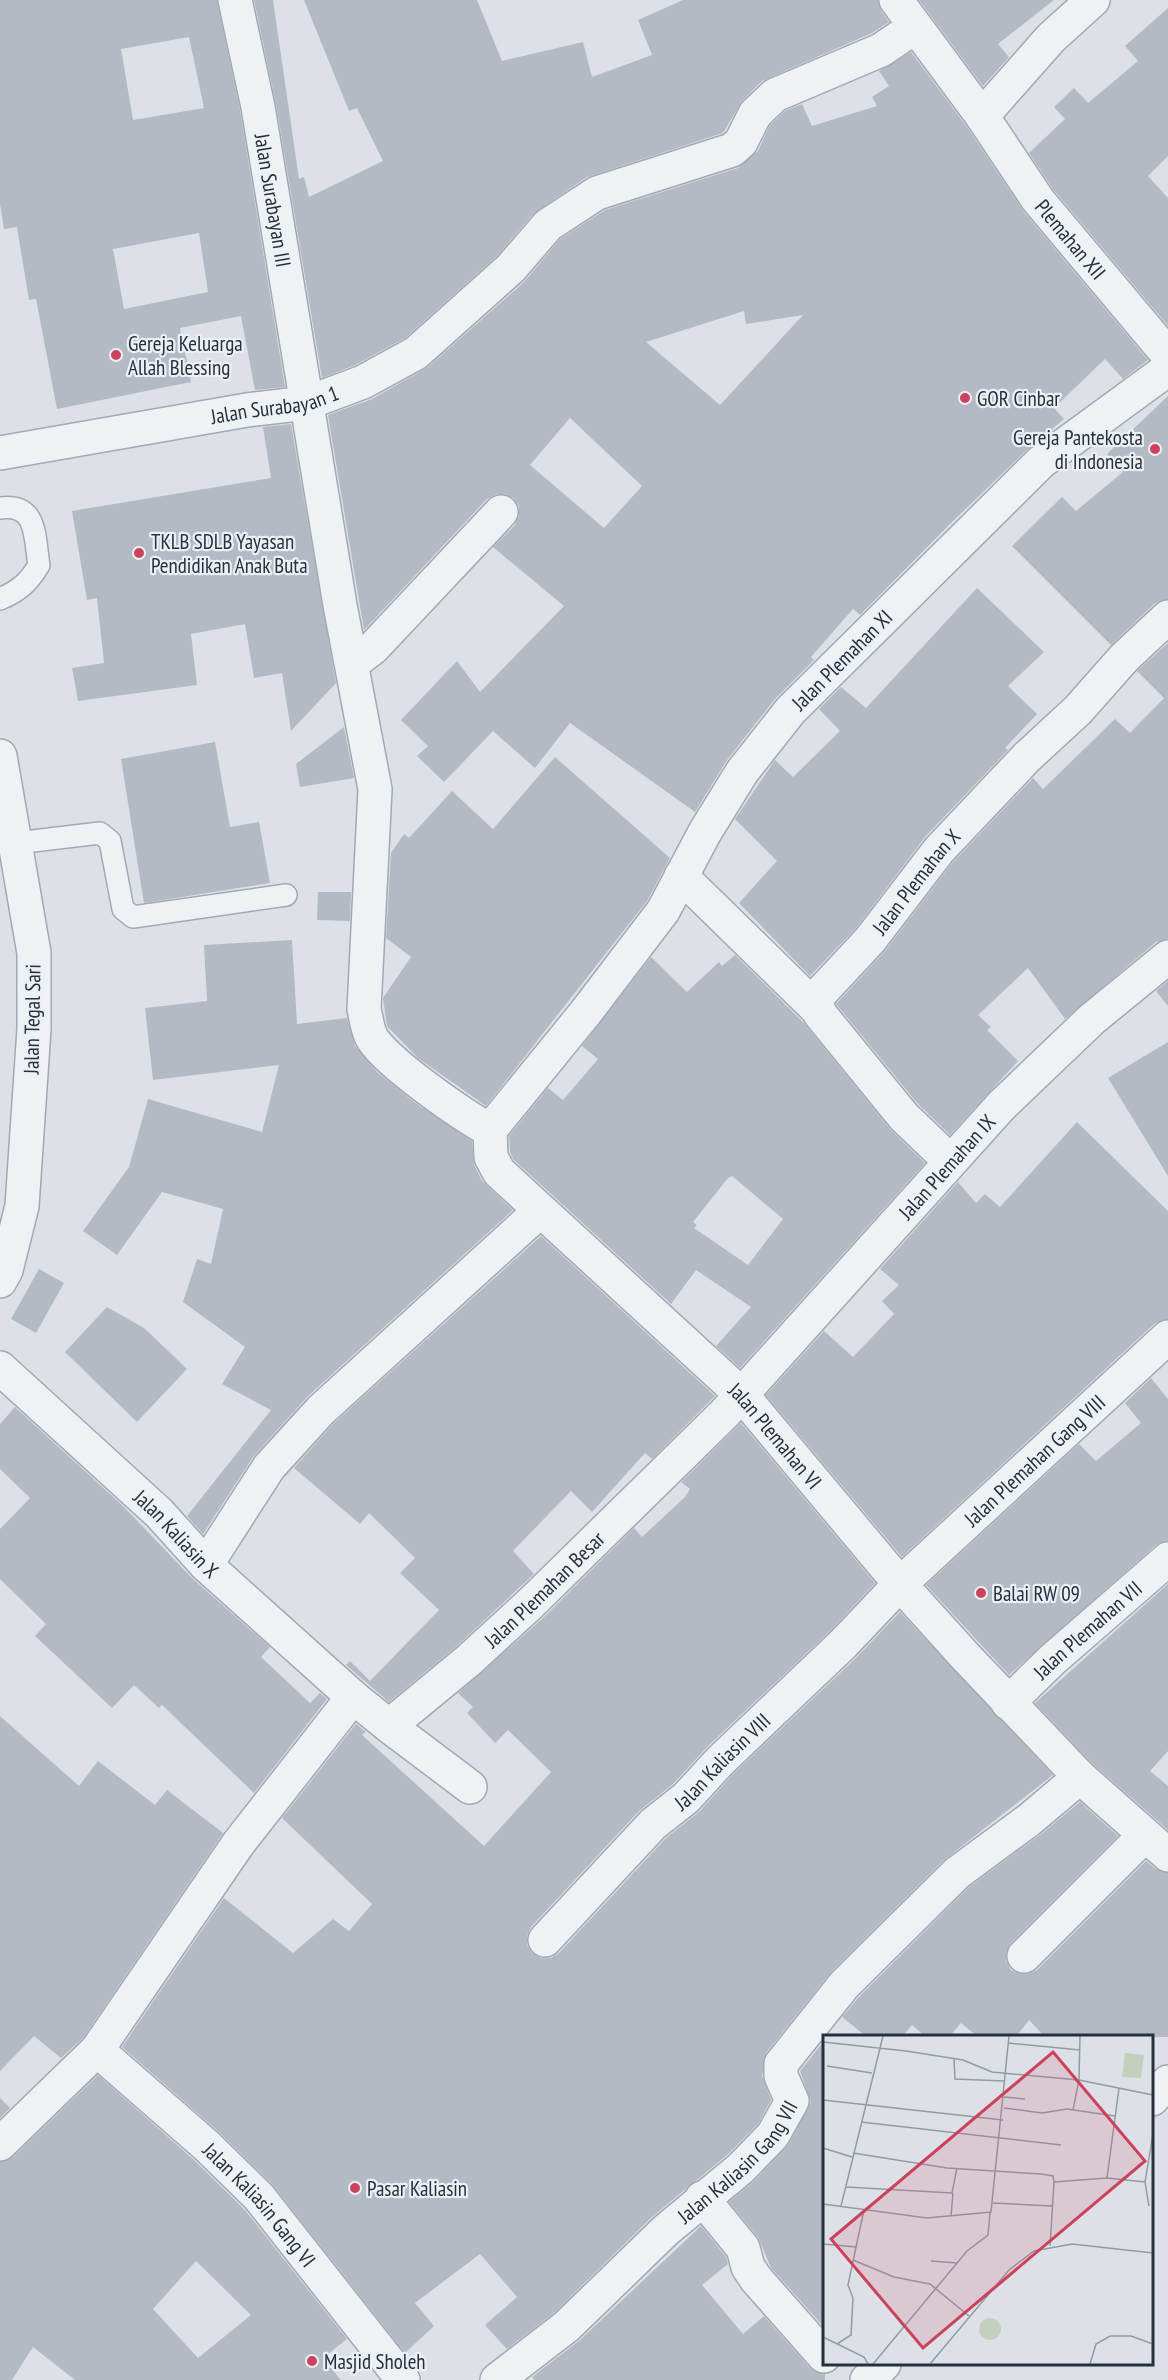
<svg xmlns="http://www.w3.org/2000/svg" width="1168" height="2380" viewBox="0 0 1168 2380" font-family="'PT Sans Narrow',sans-serif">
	<style>
		.building { fill: #b4bac3; fill-rule: evenodd }
		.lines { fill: none; stroke-linecap: round; stroke-linejoin: round }
		.service-casing { stroke: #a3a8b1; stroke-width: 24 }
		.minor-casing { stroke: #a3a8b1; stroke-width: 36 }
		.tertiary-casing { stroke: #a3a8b1; stroke-width: 36 }
		.service { stroke: #eff2f5; stroke-width: 21 }
		.minor { stroke: #eff2f5; stroke-width: 33 }
		.tertiary { stroke: #eff2f5; stroke-width: 33 }
		.poi-dot { fill: #cc425c; stroke: #ecf0f4; stroke-width: 2 }
		.labels { text-anchor: middle; dominant-baseline: central; stroke-width: 4.5; stroke-linejoin: round; paint-order: stroke }
		.street-label { font-size: 21px; fill: #27303d; stroke: #ecf0f4 }
		.poi-label { font-size: 21px; fill: #27303d; stroke: #ecf0f4; text-anchor: start }
		.inset-road { fill: none; stroke: #949aa3; stroke-width: 1.5 }
		.view { fill: #cc425c; fill-opacity: 0.15; stroke: #cc425c; stroke-width: 3 }
		.inset-edge { fill: none; stroke: #27303d; stroke-width: 3 }
	</style>
	<rect width="100%" height="100%" fill="#dde1e7"/>
	<g class="building">
		<path d="M0 0H217L240 110 285 387 255 390 241 316 180 328 191 382 57 409 36 299 29 300 17 227 4 229 0 204ZM189 37 204 108 133 120 121 49ZM199 233 208 292 124 309 113 249Z"/>
		<path d="M254 0H273L299 179 304 177 309 197 383 161 357 108 349 111 304 0H477L502 61 583 42 592 77 652 55 638 20 683 0H878L881 11 889 22 872 33 762 81 742 101 723 133 587 177 534 213 498 255 405 338 355 365 322 378 276 104Z"/>
		<path d="M919 0H1054L998 44 1009 57 983 86Z"/>
		<path d="M1168 8V156L1148 176 1168 198V326L1053 189 1029 153 1065 119 1054 107 1074 88 1088 103 1138 61 1125 46Z"/>
		<path d="M911 52 967 127 1024 212 1148 360 1123 379 1105 359 1054 408 1064 419 1028 449 952 522 860 615 853 609 811 657 814 660 775 699 727 760 695 812 570 723 535 768 493 731 444 782 417 756 428 746 401 720 457 661 480 692 564 606 493 547 515 525 519 516V506L513 498 505 494H496L487 499 364 630 328 415 372 399 428 367 524 282 560 239 605 210 738 168 758 151 770 125 785 111 802 104 812 126 877 106 872 97 889 86 879 71ZM744 311 746 324 803 315 720 405 646 342ZM570 418 642 486 604 528 530 465Z"/>
		<path d="M1168 396V599L1155 603 1111 645 1012 546 1062 497 1076 511 1123 472 1107 454Z"/>
		<path d="M291 424 336 683 291 731 282 673 254 678 245 624 191 634 197 685 78 701 72 668 104 663 97 598 87 600 72 511 271 478 263 427Z"/>
		<path d="M977 588 1044 652 1008 686 1037 714 1005 748 1008 750 925 837 856 928 810 976 739 903 777 861 735 819 775 760 793 777 840 731 819 709 841 687 866 708Z"/>
		<path d="M1168 643V939L1156 942 1065 1019 1028 968 978 1015 991 1027 987 1030 1018 1061 950 1135 918 1104 836 1004 885 951 953 862 1033 778 1043 789 1115 719 1130 733 1164 698 1137 671Z"/>
		<path d="M344 727 354 778 300 787 296 764Z"/>
		<path d="M215 742 230 827 259 822 270 883 144 903 121 759Z"/>
		<path d="M555 757 670 858 647 901 486 1106 418 1058 387 1026 383 998 411 957 386 938 391 853 404 834 409 838 452 791 493 829Z"/>
		<path d="M318 892H351L350 921 317 920Z"/>
		<path d="M292 940 297 1024 347 1018 355 1046 377 1072 414 1102 472 1141 474 1165 482 1181 513 1210 307 1397 253 1457 203 1534 187 1516 271 1410 222 1384 245 1347 183 1302 197 1259 211 1264 223 1209 162 1192 117 1255 83 1231 129 1167 148 1099 262 1132 279 1065 153 1080 145 1008 207 1001 204 945Z"/>
		<path d="M735 955 803 1022 890 1129 925 1163 740 1368 716 1346 751 1307 696 1270 671 1304 514 1160 510 1152 509 1136 548 1088 563 1100 598 1059 582 1046 651 957 687 992 719 962 722 966ZM732 1176 783 1219 748 1265 694 1228 697 1225 693 1222 728 1178Z"/>
		<path d="M1168 981V1006L1156 991Z"/>
		<path d="M1168 1042V1176L1108 1078Z"/>
		<path d="M1077 1122 1168 1211V1319L1155 1323 902 1557 766 1395 824 1331 853 1357 894 1314 882 1301 899 1285 880 1269 958 1182 976 1203 985 1194 1000 1207Z"/>
		<path d="M541 1236 715 1396 652 1459 645 1453 592 1512 571 1491 513 1551 534 1574 457 1646 389 1702 346 1665 350 1661 370 1681 439 1610 400 1573 415 1558 369 1513 360 1524 294 1468 334 1423Z"/>
		<path d="M39 1269 64 1283 36 1333 11 1319Z"/>
		<path d="M107 1307 144 1328 187 1369 137 1422 65 1352Z"/>
		<path d="M1151 1378 1168 1399V1541L1156 1545 1009 1675 926 1585 1079 1444 1096 1461 1141 1423 1125 1403Z"/>
		<path d="M15 1407 123 1506 193 1579 270 1647 261 1657 310 1703 320 1693 327 1699 254 1793 162 1705 159 1708 134 1685 112 1708 35 1636 46 1624 0 1579V1529L30 1498 0 1469V1424Z"/>
		<path d="M741 1423 875 1583 830 1631 707 1747 673 1784 639 1811 531 1927 527 1936V1945L532 1953 541 1958H551L559 1953 666 1838 700 1811 733 1774 856 1658 900 1612 1053 1775 944 1860 831 1972 766 2053 762 2076 771 2100 758 2124 727 2155 653 2216 555 2312 507 2349 485 2325 517 2297 480 2254 415 2303 434 2326 405 2353 272 2184 219 2132 122 2047 224 1898 293 1953 333 1919 349 1931 372 1904 282 1818 356 1724 366 1732 362 1735 484 1846 551 1772 508 1730 495 1743 467 1713 473 1707 458 1693 543 1618 634 1528 642 1537 685 1497 690 1489 681 1482Z"/>
		<path d="M1168 1584V1751L1150 1771 1168 1786V1830L1093 1764 1035 1703Z"/>
		<path d="M0 1716 79 1786 98 1761 155 1805 167 1790 223 1833 83 2038 61 2058 34 2036 0 2071Z"/>
		<path d="M1080 1802 1118 1836 1011 1943 1006 1952V1961L1011 1970 1020 1974H1028L1037 1970 1146 1861 1156 1869 1168 1873V2037H1045L1029 2020 1016 2037H978L961 2023 949 2037H926L912 2025 902 2037H867L842 2017 858 1998 969 1887 1040 1835Z"/>
		<path d="M825 2040V2328L771 2268 758 2237 729 2202 753 2182 789 2144 811 2102 800 2071Z"/>
		<path d="M98 2075 194 2160 245 2210 347 2339 323 2358 341 2380H75L33 2347 12 2380H0V2162L13 2157ZM196 2261 251 2315 198 2358 153 2309Z"/>
		<path d="M0 2098 10 2108 0 2118Z"/>
		<path d="M701 2226 726 2257 728 2264 702 2285 743 2334 764 2316 810 2368 825 2374V2380H535L532 2377 580 2340Z"/>
	</g>
	<g class="lines">
		<defs>
			<g id="service">
				<path d="M0 508C38 503 34 536 39 565 29 582 19 591 0 599"/>
				<path d="M16 843 100 833 110 841 123 909 133 917 286 895"/>
			</g>
			<g id="minor">
				<path id="s1" d="M235 0 258 107 340 605 375 789 364 1009C366 1017 367 1028 371 1036 381 1059 465 1117 490 1130"/>
				<path d="M896 0 982 116 1051 38 1093 0"/>
				<path id="s2" d="M982 116 1038 200 1168 355"/>
				<path id="s3" d="M1168 369 1041 462 790 711 742 772 705 832 663 911 586 1012 490 1130 491 1157 499 1172 742 1395 900 1584 965 1656 1080 1777 1168 1855"/>
				<path id="s4" d="M0 453 247 410 307 403 363 382 416 353 511 268 548 225 597 193 732 150 741 142 755 114 775 95 881 50 915 27"/>
				<path d="M352 664 373 648 501 512"/>
				<path d="M681 876 816 1008"/>
				<path id="s5" d="M949 1160 904 1117 820 1014 815 999 870 940 939 850 1027 757 1078 710 1124 658 1168 617"/>
				<path id="s6" d="M0 1368 159 1513 206 1565 353 1697 389 1726 469 1660 530 1604 724 1414 1001 1106 1092 1019 1168 957"/>
				<path d="M206 1565 269 1467 321 1410 540 1211"/>
				<path id="s7" d="M1008 1703 1052 1660 1168 1559"/>
				<path d="M389 1726 470 1787"/>
				<path id="s8" d="M545 1940 653 1824 686 1798 720 1761 843 1644 900 1584 1168 1337"/>
				<path d="M1024 1956 1144 1836"/>
				<path id="s9" d="M97 2050 207 2146 259 2197 403 2380"/>
				<path d="M1152 2099 1168 2082"/>
				<path d="M0 2144 97 2050 238 1844 353 1697"/>
				<path d="M702 2198 743 2248 748 2267 756 2279 824 2356"/>
				<path id="s10" d="M497 2380 567 2326 666 2230 740 2169 773 2135 792 2101 781 2076V2064L844 1985 957 1873 1029 1820 1080 1777"/>
				<path d="M867 2380 884 2364"/>
			</g>
			<path id="tertiary" d="M0 756 34 953V1029L22 1206 6 1270 0 1281"/>
		</defs>
		<use href="#service" class="service-casing"/>
		<use href="#minor" class="minor-casing"/>
		<use href="#tertiary" class="tertiary-casing"/>
		<use href="#service" class="service"/>
		<use href="#minor" class="minor"/>
		<use href="#tertiary" class="tertiary"/>
	</g>
	<g class="poi-dot">
		<circle cx="116" cy="355" r="6"/>
		<circle cx="965" cy="398" r="6"/>
		<circle cx="1155" cy="449" r="6"/>
		<circle cx="139" cy="553" r="6"/>
		<circle cx="981" cy="1593" r="6"/>
		<circle cx="355" cy="2188" r="6"/>
		<circle cx="312" cy="2361" r="6"/>
	</g>
	<g class="labels">
		<g class="street-label">
			<text stroke="none"><textPath href="#s1" startOffset="204">Jalan Surabayan III</textPath></text>
			<text stroke="none"><textPath href="#s2" startOffset="152">Plemahan XII</textPath></text>
			<text stroke="none"><textPath href="#s4" startOffset="279">Jalan Surabayan 1</textPath></text>
			<text transform="translate(842 660) rotate(-45)">Jalan Plemahan XI</text>
			<text stroke="none"><textPath href="#s5" startOffset="366">Jalan Plemahan X</textPath></text>
			<text transform="translate(32 1019) rotate(-89)">Jalan Tegal Sari</text>
			<text stroke="none"><textPath href="#s6" startOffset="1320">Jalan Plemahan IX</textPath></text>
			<text stroke="none"><textPath href="#s3" startOffset="1454">Jalan Plemahan VI</textPath></text>
			<text stroke="none"><textPath href="#s8" startOffset="686">Jalan Plemahan Gang VIII</textPath></text>
			<text stroke="none"><textPath href="#s6" startOffset="242">Jalan Kaliasin X</textPath></text>
			<text stroke="none"><textPath href="#s6" startOffset="736">Jalan Plemahan Besar</textPath></text>
			<text stroke="none"><textPath href="#s7" startOffset="108">Jalan Plemahan VII</textPath></text>
			<text stroke="none"><textPath href="#s8" startOffset="252">Jalan Kaliasin VIII</textPath></text>
			<text stroke="none"><textPath href="#s10" startOffset="326">Jalan Kaliasin Gang VII</textPath></text>
			<text stroke="none"><textPath href="#s9" startOffset="225">Jalan Kaliasin Gang VI</textPath></text>
		</g>
		<g class="poi-label">
			<text x="128" y="343">Gereja Keluarga<tspan x="128" dy="24">Allah Blessing</tspan></text>
			<text x="977" y="398">GOR Cinbar</text>
			<text x="1143" y="437" text-anchor="end">Gereja Pantekosta<tspan x="1143" dy="24">di Indonesia</tspan></text>
			<text x="151" y="541">TKLB SDLB Yayasan<tspan x="151" dy="24">Pendidikan Anak Buta</tspan></text>
			<text x="993" y="1593">Balai RW 09</text>
			<text x="367" y="2188">Pasar Kaliasin</text>
			<text x="324" y="2361">Masjid Sholeh</text>
		</g>
	</g>
	<g transform="translate(823 2035)">
		<rect width="330" height="330" fill="#dde1e7"/>
		<path d="M302 18 321 20 318 43 299 42ZM156 294a11 11 0 1 1 22 0a11 11 0 1 1-22 0Z" fill="#c3d0be"/>
		<path class="inset-road" d="M0 7 83 16 140 25 169 37 256 45 330 60M185 8 257 15M131 24 132 44 181 46M4 31 49 38M181 62 202 64M0 65 180 85M181 73 219 78 244 74 292 81M250 75 256 45 257 1M38 87 238 110M0 113 29 122M30 118 124 133 218 139 230 141 231 147M284 143 296 53M231 147 284 143 322 147M23 152 129 158 134 133M170 168 230 171M0 169 104 183 168 177 186 1M18 171 60 1M326 171 322 147 330 99M128 181 130 158M0 209 33 212 25 250 30 263 28 300 14 309M227 211 231 147M33 212 41 175M30 225 71 242 107 249 146 281M108 226 134 228M0 302 41 322 45 329M50 329 144 216 165 200 167 178M107 329 186 235 211 216 249 209 330 218M267 329 273 309 287 301H308L330 309"/>
		<path class="view" d="M230 17 322 126 100 313 8 204Z"/>
		<rect width="330" height="330" class="inset-edge"/>
	</g>
</svg>
